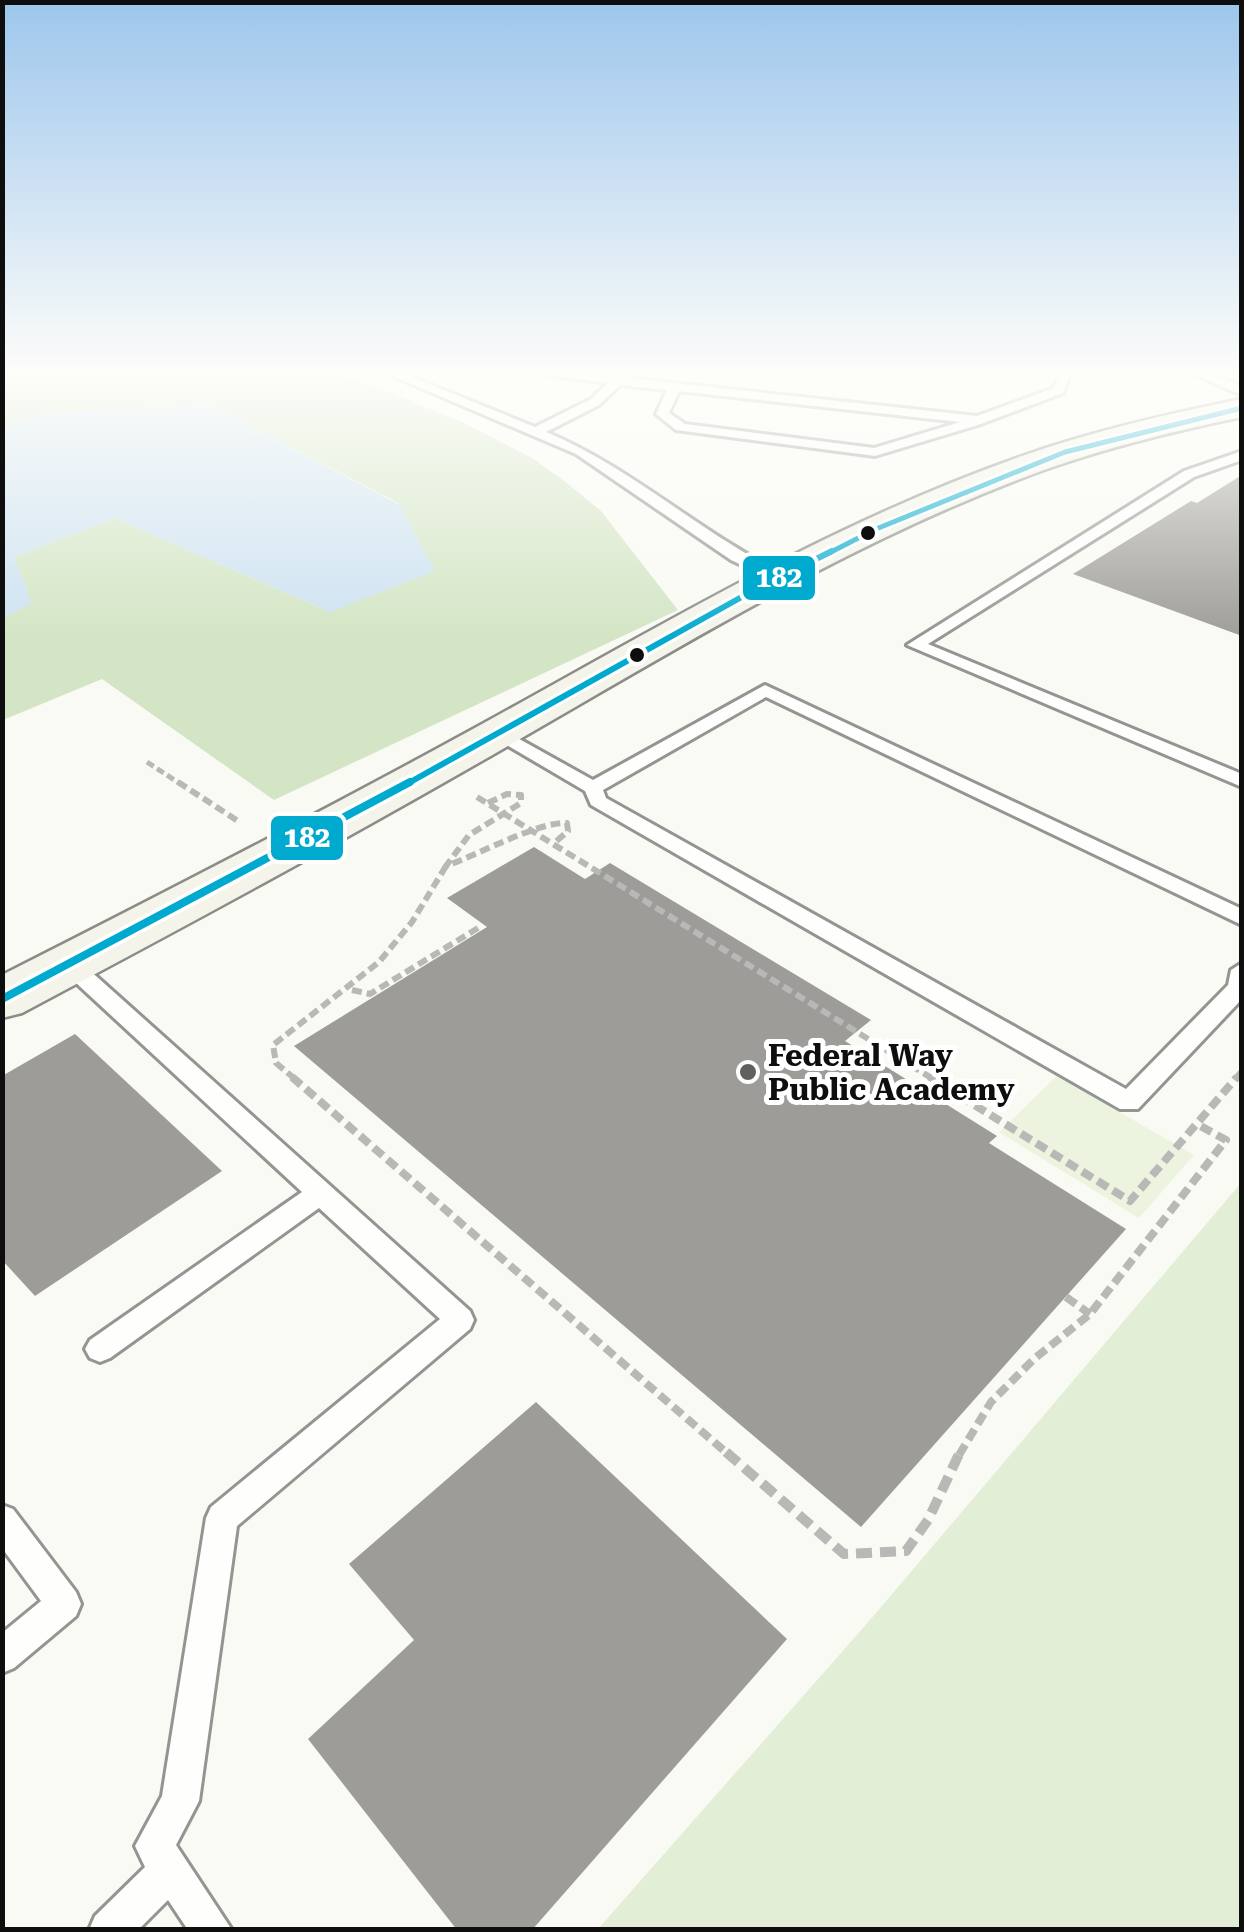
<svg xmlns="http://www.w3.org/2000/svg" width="1244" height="1932" viewBox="0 0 1244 1932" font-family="'Roboto Serif',serif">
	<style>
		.green { fill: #e2eed6 }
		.forest { fill: #d3e5c4 }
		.pitch { fill: #ecf3df }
		.water { fill: #cce2f1 }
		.building { fill: #9e9c99 }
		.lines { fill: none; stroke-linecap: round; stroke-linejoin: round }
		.lane-casing { stroke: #949492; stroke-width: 6 }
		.secondary-casing { stroke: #8b8b88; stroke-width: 5 }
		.path-far3 { stroke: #b8b8b7; stroke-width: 5; stroke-dasharray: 8 4; stroke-linecap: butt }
		.path-far2 { stroke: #b8b8b7; stroke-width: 6; stroke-dasharray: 10 5; stroke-linecap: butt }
		.path-far1 { stroke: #b8b8b7; stroke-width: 8; stroke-dasharray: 12 6; stroke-linecap: butt }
		.path { stroke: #b8b8b7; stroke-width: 10; stroke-dasharray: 16 8; stroke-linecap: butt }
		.lane { fill: #fefefd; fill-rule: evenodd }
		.secondary { fill: #f4f4eb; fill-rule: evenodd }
		.bus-1-far2-casing { stroke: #fff; stroke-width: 10 }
		.bus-1-far1-casing { stroke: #fff; stroke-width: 12 }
		.bus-1-casing { stroke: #fff; stroke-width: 15 }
		.bus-1-far2 { stroke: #00a9ce; stroke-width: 5 }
		.bus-1-far1 { stroke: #00a9ce; stroke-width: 6 }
		.bus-1 { stroke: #00a9ce; stroke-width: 8 }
		.bus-dot { fill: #0e0e0e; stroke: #fff; stroke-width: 4 }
		.poi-dot { fill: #61615e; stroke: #fff; stroke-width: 4 }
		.labels { text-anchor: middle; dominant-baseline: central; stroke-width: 10; stroke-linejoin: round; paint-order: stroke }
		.poi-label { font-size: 30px; font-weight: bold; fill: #0e0e0e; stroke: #fff; text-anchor: start }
		.line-badge { stroke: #fff; stroke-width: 4 }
		.badge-label { font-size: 28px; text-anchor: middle; font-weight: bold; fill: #fff }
	</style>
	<rect width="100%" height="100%" fill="#fafaf4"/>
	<path class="green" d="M1241 1183V1929H598L870 1620Z"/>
	<path class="forest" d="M3 371H334L460 421 532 458 563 480 601 511 678 610 274 800 102 679 3 720V618L31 603 14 557 115 518 330 612 400 504 208 404 45 414 3 426Z"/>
	<path class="pitch" d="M1057 1076 1194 1155 1139 1218 999 1132Z"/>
	<path class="water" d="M208 404 400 505 435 571 330 612 115 518 14 557 32 603 3 618V426L45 414Z"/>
	<g class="building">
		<path d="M1242 475V636L1073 574 1191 501 1197 503Z"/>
		<path d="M534 847 585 879 610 863 871 1020 845 1041 997 1136 989 1143 1126 1229 861 1527 294 1046 487 927 447 898Z"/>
		<path d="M75 1034 222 1171 35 1296 2 1260V1076Z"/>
		<path d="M536 1402 787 1639 532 1930H457L308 1739 414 1640 349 1564Z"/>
	</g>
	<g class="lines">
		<defs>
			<g id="lane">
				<path d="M381 371H397L535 427 591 399 608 383 521 371 615 377 621 371H631L627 378 977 416 1054 388 1060 371H1072L1063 393 978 425 875 456 676 430 656 414 667 390 620 385 599 405 546 432C633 468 702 535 788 576V582L782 584 731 560 576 454ZM679 391 960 422 874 448 685 424 669 413Z"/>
				<path d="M1187 371H1203L1242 386V395Z"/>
				<path d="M1242 451V460L1194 477 928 644 1242 774V787L907 645 1184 471Z"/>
				<path d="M765 685 1242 909V925L766 697 603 790 606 798 1126 1089 1228 985 1231 970 1242 963V999L1138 1109H1120L591 805 585 791 488 734 491 730H503L593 780Z"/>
				<path d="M69 956 77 959 470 1311 474 1320 470 1329 237 1526 199 1801 176 1845 232 1930H188L168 1900 138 1930H89L95 1916 145 1867 135 1846 162 1796 206 1518 211 1507 440 1319 319 1208 110 1358 100 1362 90 1358 85 1349 90 1340 302 1192 61 969 58 964Z"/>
				<path d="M2 1505 13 1509 76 1592 81 1604 76 1616 14 1668 2 1673V1633L41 1601 2 1548Z"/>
			</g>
			<path id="secondary" d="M1242 399V417C1175 431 1108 447 1044 470 857 538 685 644 513 743 351 837 187 925 22 1013L2 1018V975C160 895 318 814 473 729 652 631 828 524 1022 456 1093 431 1167 414 1242 399Z"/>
		</defs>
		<use href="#lane" class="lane-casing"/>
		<use href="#secondary" class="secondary-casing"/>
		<path class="path-far3" d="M147 762 182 785"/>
		<g class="path-far2">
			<path d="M178 782 238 821"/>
			<path d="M477 797 933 1079"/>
			<path d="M488 803 507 794 521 795V803L469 835 446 866C477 855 540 821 567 823L568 831 553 844"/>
			<path d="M352 990 370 994 478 928"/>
			<path d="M295 1079 276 1063 273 1045 379 962 412 922 446 866"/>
			<path d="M1235 1079 1242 1071"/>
		</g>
		<g class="path-far1">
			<path d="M292 1077 729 1455"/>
			<path d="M929 1077 1130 1201 1237 1077"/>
			<path d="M1066 1297 1090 1314"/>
			<path d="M959 1455 991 1402 1034 1359 1090 1314 1226 1140 1197 1124"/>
		</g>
		<path class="path" d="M726 1452 844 1554 906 1551 928 1520 960 1452"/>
		<use href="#lane" class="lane"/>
		<use href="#secondary" class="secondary"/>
		<defs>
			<path id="bus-1-far2" d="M827 554 876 529 1065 452 1242 408"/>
			<path id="bus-1-far1" d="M405 785 747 594 832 551"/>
			<path id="bus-1" d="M2 999 410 782"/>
		</defs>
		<use href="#bus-1-far2" class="bus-1-far2-casing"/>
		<use href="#bus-1-far1" class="bus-1-far1-casing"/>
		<use href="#bus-1" class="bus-1-casing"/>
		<use href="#bus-1-far2" class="bus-1-far2"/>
		<use href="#bus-1-far1" class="bus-1-far1"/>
		<use href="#bus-1" class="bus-1"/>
	</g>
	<linearGradient id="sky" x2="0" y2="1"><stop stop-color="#9dc6ec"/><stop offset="0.58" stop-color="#fdfdfa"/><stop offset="1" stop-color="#fdfdfa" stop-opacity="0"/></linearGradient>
	<rect width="1244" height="641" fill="url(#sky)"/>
	<g class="bus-dot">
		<circle cx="868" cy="533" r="9"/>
		<circle cx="637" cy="655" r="9"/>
	</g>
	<circle class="poi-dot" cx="748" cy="1072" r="10"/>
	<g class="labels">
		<g class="poi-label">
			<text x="768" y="1055">Federal Way<tspan x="768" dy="34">Public Academy</tspan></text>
		</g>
	</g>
	<g class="line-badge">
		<rect x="741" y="554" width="76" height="48" rx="10" fill="#00a9ce"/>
		<rect x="269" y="814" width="76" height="48" rx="10" fill="#00a9ce"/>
	</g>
	<g class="badge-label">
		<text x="779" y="587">182</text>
		<text x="307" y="847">182</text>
	</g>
	<rect width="1244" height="1932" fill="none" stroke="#0e0e0e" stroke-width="10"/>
</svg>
